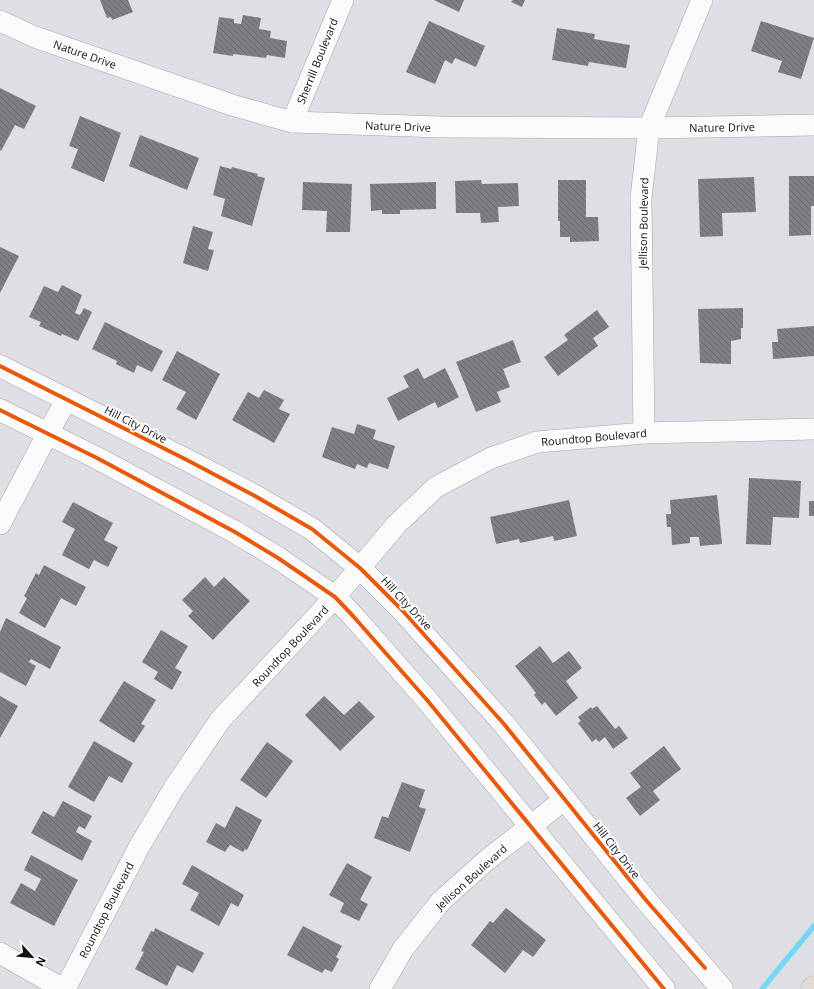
<svg xmlns="http://www.w3.org/2000/svg" width="814" height="989" viewBox="0 0 814 989" font-family="'Open Sans',sans-serif">
	<style>
		.lines { fill: none; stroke-linecap: round; stroke-linejoin: round }
		.stream { stroke: #76d7f3; stroke-width: 5.5 }
		.building { fill: url(#building-back-hatch) }
		.street-casing { stroke: #a4a5a9; stroke-width: 22 }
		.secondary-casing { stroke: #a4a5a9; stroke-width: 23 }
		.highway-casing { stroke: #babbbd; stroke-width: 23 }
		.street { stroke: #fafafb; stroke-width: 21 }
		.secondary { stroke: #fafafb; stroke-width: 22 }
		.highway { stroke: #e3dcd5; stroke-width: 22 }
		.cycleway-casing { stroke: #fff; stroke-width: 6 }
		.cycleway { stroke: #e8590c; stroke-width: 4 }
		.labels { text-anchor: middle; dominant-baseline: central; stroke-width: 4; stroke-linejoin: round; paint-order: stroke }
		.street-label { font-size: 11px; fill: #0f1012; stroke: #fff }
	</style>
	<defs>
		<pattern id="building-back-hatch" width="6" height="6" patternUnits="userSpaceOnUse"><rect width="6" height="6" fill="#7f8084"/><path d="M-1 5l2 2M0 0l6 6M5-1l2 2" fill="none" stroke="#66676b"/></pattern>
	</defs>
	<rect width="100%" height="100%" fill="#dedfe4"/>
	<g class="lines">
		<path class="stream" d="M762 989 814 926"/>
	</g>
	<g class="building">
		<path d="M100 0H128L133 12 112 20 111 17 107 18Z"/>
		<path d="M434 0H464L459 12Z"/>
		<path d="M513 0H525L522 7 511 2Z"/>
		<path d="M243 15 261 18 259 29 271 31 270 38 287 41 285 58 267 55 266 58 233 54V56L213 53 219 17 234 19V23L241 24Z"/>
		<path d="M429 21 485 46 476 67 455 58 452 64 445 60 435 84 406 72Z"/>
		<path d="M761 21 814 38 801 79 778 72 782 61 751 51Z"/>
		<path d="M557 28 595 34 594 39 630 45 626 68 589 62 588 66 552 60Z"/>
		<path d="M0 88 36 106 24 129 15 125 1 151 0 150Z"/>
		<path d="M80 116 121 133 104 182 71 168 78 149 69 146Z"/>
		<path d="M140 135 199 158 187 190 129 166Z"/>
		<path d="M220 166 231 169 232 167 258 174 257 176 265 178 252 226 221 216 225 199 213 195Z"/>
		<path d="M789 176H814V206H811V235L789 236Z"/>
		<path d="M754 177 756 212 722 213 723 236 700 237 698 179Z"/>
		<path d="M481 180 482 184 518 183 519 206 498 207 499 222 481 223 480 213H456L455 181Z"/>
		<path d="M558 180H586V217H598L599 241 570 242V237H560V221H558Z"/>
		<path d="M303 182 352 184 350 232H326L327 211 302 210Z"/>
		<path d="M436 182V209L400 210V214H382V210L371 211 370 184Z"/>
		<path d="M193 226 213 232 208 249 214 250 208 271 183 263Z"/>
		<path d="M0 247 19 256 0 293Z"/>
		<path d="M62 285 82 295 75 313 80 315 84 308 92 312 78 341 62 334 61 336 39 326 41 322 29 317 44 286 58 292Z"/>
		<path d="M743 308V328H741V339L731 341V364L700 363 698 309Z"/>
		<path d="M597 310 609 327 593 338 598 346 558 376 544 357 568 340 564 335Z"/>
		<path d="M105 322 163 351 152 372 137 365 134 373 116 364 117 361 92 349Z"/>
		<path d="M814 326V356L773 359 772 342H778L777 329Z"/>
		<path d="M513 340 521 362 503 369 510 387 497 392 501 402 476 412 456 362Z"/>
		<path d="M177 351 220 374 196 420 176 409 186 392 162 380Z"/>
		<path d="M418 368 424 379 445 368 459 397 438 408 435 402 398 421 387 398 409 387 403 376Z"/>
		<path d="M264 390 284 400 279 409 290 414 274 443 232 420 248 392 259 398Z"/>
		<path d="M357 424 376 430 373 439 395 446 388 469 369 463 367 468 357 464 355 469 322 457 332 427 354 434Z"/>
		<path d="M749 478 801 481 799 518 773 517 771 545 746 544Z"/>
		<path d="M717 495 722 544 700 546 699 537H690V543L672 545 671 527H667L666 514H671L670 500Z"/>
		<path d="M569 500 577 536 554 541 553 536 520 543 519 539 496 544 490 517Z"/>
		<rect x="809" y="501" width="5" height="15"/>
		<path d="M73 502 113 523 104 540 118 547 108 567 94 560 89 569 62 555 75 529 62 522Z"/>
		<path d="M44 565 86 587 76 606 61 598 45 628 19 613 27 598 24 596 36 573 39 575Z"/>
		<path d="M205 577 214 587 224 577 250 601 213 640 188 616 193 611 182 600Z"/>
		<path d="M6 618 61 647 50 669 31 659 29 662 36 666 26 686 0 672V632Z"/>
		<path d="M161 630 188 646 175 668 182 672 172 690 154 679 158 672 142 662Z"/>
		<path d="M540 646 553 663 569 651 582 668 566 681 578 698 556 716 545 702 542 705 534 695 536 693 515 666Z"/>
		<path d="M124 681 156 700 141 724 145 726 134 743 99 721Z"/>
		<path d="M0 696 18 706 0 738Z"/>
		<path d="M324 696 344 715 359 701 375 717 340 751 305 715Z"/>
		<path d="M597 706 615 729 619 726 628 738 613 749 605 737 599 742 596 739 592 742 578 723 581 721 578 717 591 707 592 709Z"/>
		<path d="M94 741 133 763 122 783 109 776 94 802 68 787Z"/>
		<path d="M267 742 293 761 266 798 240 780Z"/>
		<path d="M664 746 681 769 653 791 660 800 640 816 626 798 641 787 630 773Z"/>
		<path d="M402 782 425 790 419 807 426 809 410 852 374 838 382 816 388 818Z"/>
		<path d="M63 801 92 816 85 829 79 826 76 832 92 841 82 861 31 833 43 811 54 817Z"/>
		<path d="M236 806 262 820 247 850 245 849 243 852 230 845 225 852 206 842 216 823 225 828Z"/>
		<path d="M31 855 78 880 54 926 10 903 21 883 35 891 41 879 24 870Z"/>
		<path d="M347 863 372 877 360 900 368 904 359 921 340 912 344 903 329 895Z"/>
		<path d="M192 865 244 895 238 907 231 903 219 926 190 910 199 893 182 884Z"/>
		<path d="M506 908 546 940 533 957 523 950 505 973 471 945 490 921 493 923Z"/>
		<path d="M303 926 342 946 336 957 339 959 332 972 325 969 322 973 287 955Z"/>
		<path d="M155 928 204 953 193 973 177 965 167 986 135 969 144 952 141 951 151 931 154 932Z"/>
	</g>
	<g class="lines">
		<defs>
			<g id="street">
				<path d="M0 21 35 37 232 105 292 122 441 127 649 128 814 125"/>
				<path d="M292 122 343 0"/>
				<path d="M644 433 641 198 649 128 702 0"/>
				<path d="M0 524 48 433 67 399"/>
				<path d="M0 953 63 989"/>
				<path d="M65 989 139 847 174 788 221 719 335 597 397 524 436 487 491 458 537 442 644 433 814 429"/>
				<path d="M380 989 403 949 441 901 487 860 565 799"/>
			</g>
			<g id="secondary">
				<path d="M0 366 187 460 255 496 312 529 360 568 402 610 504 724 645 899 722 989"/>
				<path d="M0 410 97 458 235 532 278 558 335 597 353 616 427 700 664 989"/>
			</g>
			<path id="highway" d="M812 989 814 987"/>
		</defs>
		<use href="#street" class="street-casing"/>
		<use href="#secondary" class="secondary-casing"/>
		<use href="#highway" class="highway-casing"/>
		<use href="#street" class="street"/>
		<use href="#secondary" class="secondary"/>
		<use href="#highway" class="highway"/>
		<defs>
			<g id="cycleway">
				<path d="M0 366 187 460 255 496 312 529 360 568 402 610 504 724 645 899 705 968"/>
				<path d="M0 410 97 458 235 532 278 558 335 597 353 616 427 700 664 989"/>
			</g>
		</defs>
		<use href="#cycleway" class="cycleway-casing"/>
		<use href="#cycleway" class="cycleway"/>
	</g>
	<g class="labels">
		<g class="street-label">
			<text transform="translate(85 54) rotate(19)">Nature Drive</text>
			<text transform="translate(317 61) rotate(-68)">Sherrill Boulevard</text>
			<text transform="translate(398 126) rotate(2)">Nature Drive</text>
			<text transform="translate(722 127) rotate(-1)">Nature Drive</text>
			<text transform="translate(643 223) rotate(-89)">Jellison Boulevard</text>
			<text transform="translate(136 424) rotate(27)">Hill City Drive</text>
			<text transform="translate(594 437) rotate(-5)">Roundtop Boulevard</text>
			<text transform="translate(407 603) rotate(47)">Hill City Drive</text>
			<text transform="translate(290 646) rotate(-47)">Roundtop Boulevard</text>
			<text transform="translate(617 850) rotate(52)">Hill City Drive</text>
			<text transform="translate(471 877) rotate(-42)">Jellison Boulevard</text>
			<text transform="translate(106 910) rotate(-63)">Roundtop Boulevard</text>
		</g>
	</g>
	<g transform="translate(32 957) rotate(117)" stroke="#ffffff" stroke-width="3" paint-order="stroke">
	<path d="M0-3L7 15L0 10L-7 15Z" fill="#0f1012"/>
	<text y="-6" font-size="11" font-weight="bold" text-anchor="middle" fill="#0f1012">N</text>
	</g>
</svg>
